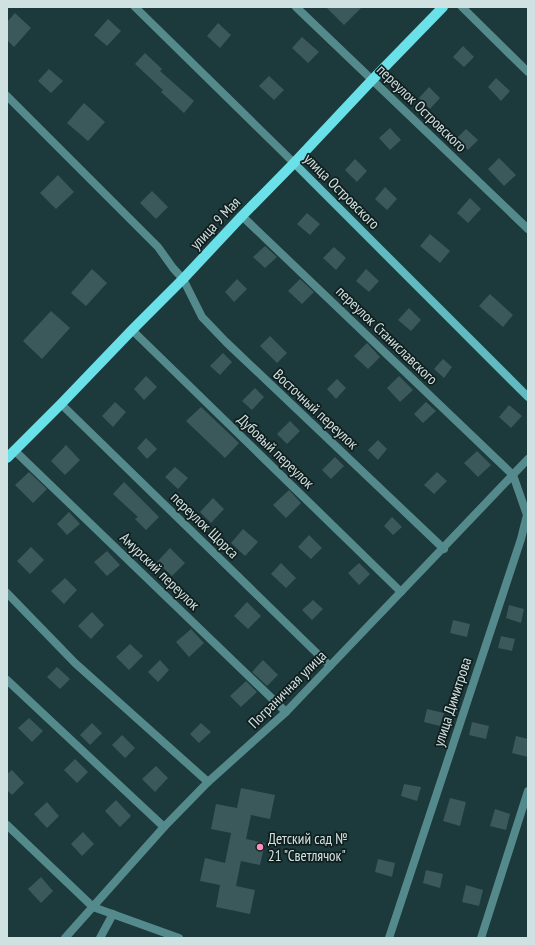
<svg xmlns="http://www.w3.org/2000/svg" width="535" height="945" viewBox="0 0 535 945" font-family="'PT Sans Narrow',sans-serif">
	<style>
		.building { fill: #3b585a }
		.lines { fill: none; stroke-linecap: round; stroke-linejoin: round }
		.minor { stroke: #558a8d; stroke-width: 8 }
		.tertiary { stroke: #558a8d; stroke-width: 8 }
		.secondary { stroke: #62bac0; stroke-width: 8 }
		.primary { stroke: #6ae0e8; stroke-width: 10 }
		.poi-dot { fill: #fe8ebb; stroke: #111e1e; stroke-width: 1.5 }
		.labels { text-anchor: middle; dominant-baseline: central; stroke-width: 3.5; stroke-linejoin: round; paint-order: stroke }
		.street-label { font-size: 15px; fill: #d0e1e2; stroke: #111e1e }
		.poi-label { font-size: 15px; fill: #d0e1e2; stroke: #111e1e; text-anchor: start }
	</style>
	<rect width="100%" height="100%" fill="#1c393b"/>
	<g class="building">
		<path d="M326 7H362L344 25Z"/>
		<path d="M15 13 31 28 14 47 7 40V22Z"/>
		<path d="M108 19 121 31 107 46 94 35Z"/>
		<path d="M218 23 231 35 220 48 207 36Z"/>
		<path d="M302 37 319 52 308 63 292 48Z"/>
		<path d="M463 46 474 57 464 67 453 57Z"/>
		<path d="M145 53 162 69 160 71 194 101 184 113 161 92 163 90 135 64Z"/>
		<path d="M49 69 63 81 51 93 38 81Z"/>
		<path d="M269 76 284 90 274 100 259 86Z"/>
		<path d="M496 78 510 91 501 101 488 87Z"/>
		<path d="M429 87 440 98 430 109 419 98Z"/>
		<path d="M84 103 105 122 88 141 67 123Z"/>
		<path d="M390 128 401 140 390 150 379 138Z"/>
		<path d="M466 129 478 140 468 150 456 139Z"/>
		<path d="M499 158 516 175 504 186 488 169Z"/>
		<path d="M355 159 367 171 357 182 345 170Z"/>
		<path d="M58 175 74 192 56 209 40 193Z"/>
		<path d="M385 187 397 199 387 210 375 199Z"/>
		<path d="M152 191 168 207 156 219 140 203Z"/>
		<path d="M470 198 481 209 468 223 457 213Z"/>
		<path d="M307 213 320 224 310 235 297 224Z"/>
		<path d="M430 234 450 251 440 263 420 246Z"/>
		<path d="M265 246 277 257 265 268 253 257Z"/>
		<path d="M334 247 346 258 336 270 323 258Z"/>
		<path d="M92 269 107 283 86 306 71 293Z"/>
		<path d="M366 269 379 281 369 292 356 281Z"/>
		<path d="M237 279 247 289 234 302 225 292Z"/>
		<path d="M300 279 314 292 302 304 288 291Z"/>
		<path d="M490 294 513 315 503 327 479 306Z"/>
		<path d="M409 308 421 320 411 331 398 320Z"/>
		<path d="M51 311 70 328 42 359 23 341Z"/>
		<path d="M270 336 287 353 277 363 260 346Z"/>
		<path d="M367 343 380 357 368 369 354 356Z"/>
		<path d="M223 353 232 362 220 375 210 366Z"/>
		<path d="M443 359 452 367 444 378 434 369Z"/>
		<path d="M146 376 157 387 144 400 134 389Z"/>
		<path d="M399 376 413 390 400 402 387 388Z"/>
		<path d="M337 379 346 388 336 399 327 389Z"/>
		<path d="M255 388 264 397 252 410 242 401Z"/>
		<path d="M115 402 126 412 113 427 102 416Z"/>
		<path d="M426 402 436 411 423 423 414 414Z"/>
		<path d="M509 405 522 416 511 428 499 417Z"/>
		<path d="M201 407 239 443 225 458 186 421Z"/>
		<path d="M290 421 300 431 287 444 277 434Z"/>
		<path d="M146 438 157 449 147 459 137 448Z"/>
		<path d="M378 440 387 449 378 460 368 450Z"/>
		<path d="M66 445 80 460 65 475 51 461Z"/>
		<path d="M477 451 491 465 478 477 464 463Z"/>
		<path d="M335 457 344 466 331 479 322 470Z"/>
		<path d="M175 467 188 478 178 489 165 477Z"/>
		<path d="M29 472 47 489 33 503 15 485Z"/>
		<path d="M437 472 447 481 434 494 424 485Z"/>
		<path d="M124 482 159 517 146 530 135 519 138 517 113 494Z"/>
		<path d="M289 490 301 503 286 518 273 505Z"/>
		<path d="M213 498 224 509 211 523 200 512Z"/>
		<path d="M69 512 80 524 67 535 57 524Z"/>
		<path d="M392 517 402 527 393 535 384 526Z"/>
		<path d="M243 529 258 542 245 556 231 543Z"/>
		<path d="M309 535 322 548 311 559 298 547Z"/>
		<path d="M31 547 44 560 30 574 17 561Z"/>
		<path d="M170 548 185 563 172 576 157 562Z"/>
		<path d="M107 551 120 565 107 576 94 562Z"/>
		<path d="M281 563 296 578 286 588 271 574Z"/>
		<path d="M359 563 370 574 359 585 348 573Z"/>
		<path d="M65 578 77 590 64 604 51 591Z"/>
		<path d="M313 600 323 609 312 620 302 610Z"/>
		<path d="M247 602 261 616 248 629 234 616Z"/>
		<path d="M509 605 524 609 521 623 506 618Z"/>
		<path d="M92 612 104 625 91 639 78 626Z"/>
		<path d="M453 620 470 624 467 637 450 633Z"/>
		<path d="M191 629 204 643 189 657 176 642Z"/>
		<path d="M501 636 515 639 512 651 498 648Z"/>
		<path d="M130 644 143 656 129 670 116 657Z"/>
		<path d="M160 660 169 670 158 682 148 672Z"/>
		<path d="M263 660 278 675 267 686 252 672Z"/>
		<path d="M57 667 70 679 60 689 47 677Z"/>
		<path d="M246 681 257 692 241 707 230 696Z"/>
		<path d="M427 709 444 713 440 726 424 722Z"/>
		<path d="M29 718 43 731 32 742 18 728Z"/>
		<path d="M472 722 489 726 486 739 469 735Z"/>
		<path d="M92 723 102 733 90 745 80 735Z"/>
		<path d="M201 723 211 732 199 743 190 734Z"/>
		<path d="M122 735 135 748 125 758 112 745Z"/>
		<path d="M516 736 528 739V757L512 753Z"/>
		<path d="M75 759 88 772 77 783 64 770Z"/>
		<path d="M156 766 168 778 155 792 142 779Z"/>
		<path d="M12 770 24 783 12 795 7 790V774Z"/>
		<path d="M404 784 421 787 417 801 401 796Z"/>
		<path d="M241 788 275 795 270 819 251 815 246 839 265 843 260 865 241 861 236 886 255 890 250 914 216 907 220 885 200 881 205 858 225 863 231 833 211 829 216 804 237 808Z"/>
		<path d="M450 798 466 802 460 826 443 821Z"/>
		<path d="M116 800 131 816 120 827 105 811Z"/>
		<path d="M47 802 59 816 47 828 34 814Z"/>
		<path d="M495 809 510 814 506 830 490 826Z"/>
		<path d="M83 832 94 844 82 856 71 844Z"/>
		<path d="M378 859 395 863 392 877 375 872Z"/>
		<path d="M426 870 443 874 440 888 423 883Z"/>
		<path d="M41 877 53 891 41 903 28 889Z"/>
		<path d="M466 885 483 890 479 906 462 902Z"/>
	</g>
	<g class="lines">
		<g class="minor">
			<path d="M296 7 528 229"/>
			<path d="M462 7 528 72"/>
			<path d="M7 96 158 247 173 268 183 279 202 317 226 342 444 549"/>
			<path d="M242 216 513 475 527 515 521 539 389 938"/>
			<path d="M132 330 401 592"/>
			<path d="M61 404 330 666"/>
			<path d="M14 450 286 712"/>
			<path d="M7 593 75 663 208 782"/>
			<path d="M7 680 164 827"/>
			<path d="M7 825 93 907 179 938"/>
			<path d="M65 938 164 827 208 782 286 712 528 459"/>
			<path d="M100 938 113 914"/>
			<path d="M481 938 528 791"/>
		</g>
		<path class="tertiary" d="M135 7 294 163"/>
		<path class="secondary" d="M294 163 528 397"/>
		<path class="primary" d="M7 458 61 404 132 330 183 279 242 216 294 163 372 80 443 7"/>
	</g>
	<circle class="poi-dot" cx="260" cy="847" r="4"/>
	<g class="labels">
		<g class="street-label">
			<text transform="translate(422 108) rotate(44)">переулок Островского</text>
			<text transform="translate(342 191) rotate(45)">улица Островского</text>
			<text transform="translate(215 223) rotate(-47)">улица 9 Мая</text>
			<text transform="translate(387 335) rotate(44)">переулок Станиславского</text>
			<text transform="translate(316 409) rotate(43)">Восточный переулок</text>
			<text transform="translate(276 451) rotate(44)">Дубовый переулок</text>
			<text transform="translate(205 525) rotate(44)">переулок Щорса</text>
			<text transform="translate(160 571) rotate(44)">Амурский переулок</text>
			<text transform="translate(287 689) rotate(-45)">Пограничная улица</text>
			<text transform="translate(452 702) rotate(-72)">улица Димитрова</text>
		</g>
		<g class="poi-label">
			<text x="268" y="838">Детский сад №<tspan x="268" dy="17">21 "Светлячок"</tspan></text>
		</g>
	</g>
	<rect width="535" height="945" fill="none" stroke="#d0e1e2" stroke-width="16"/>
</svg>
